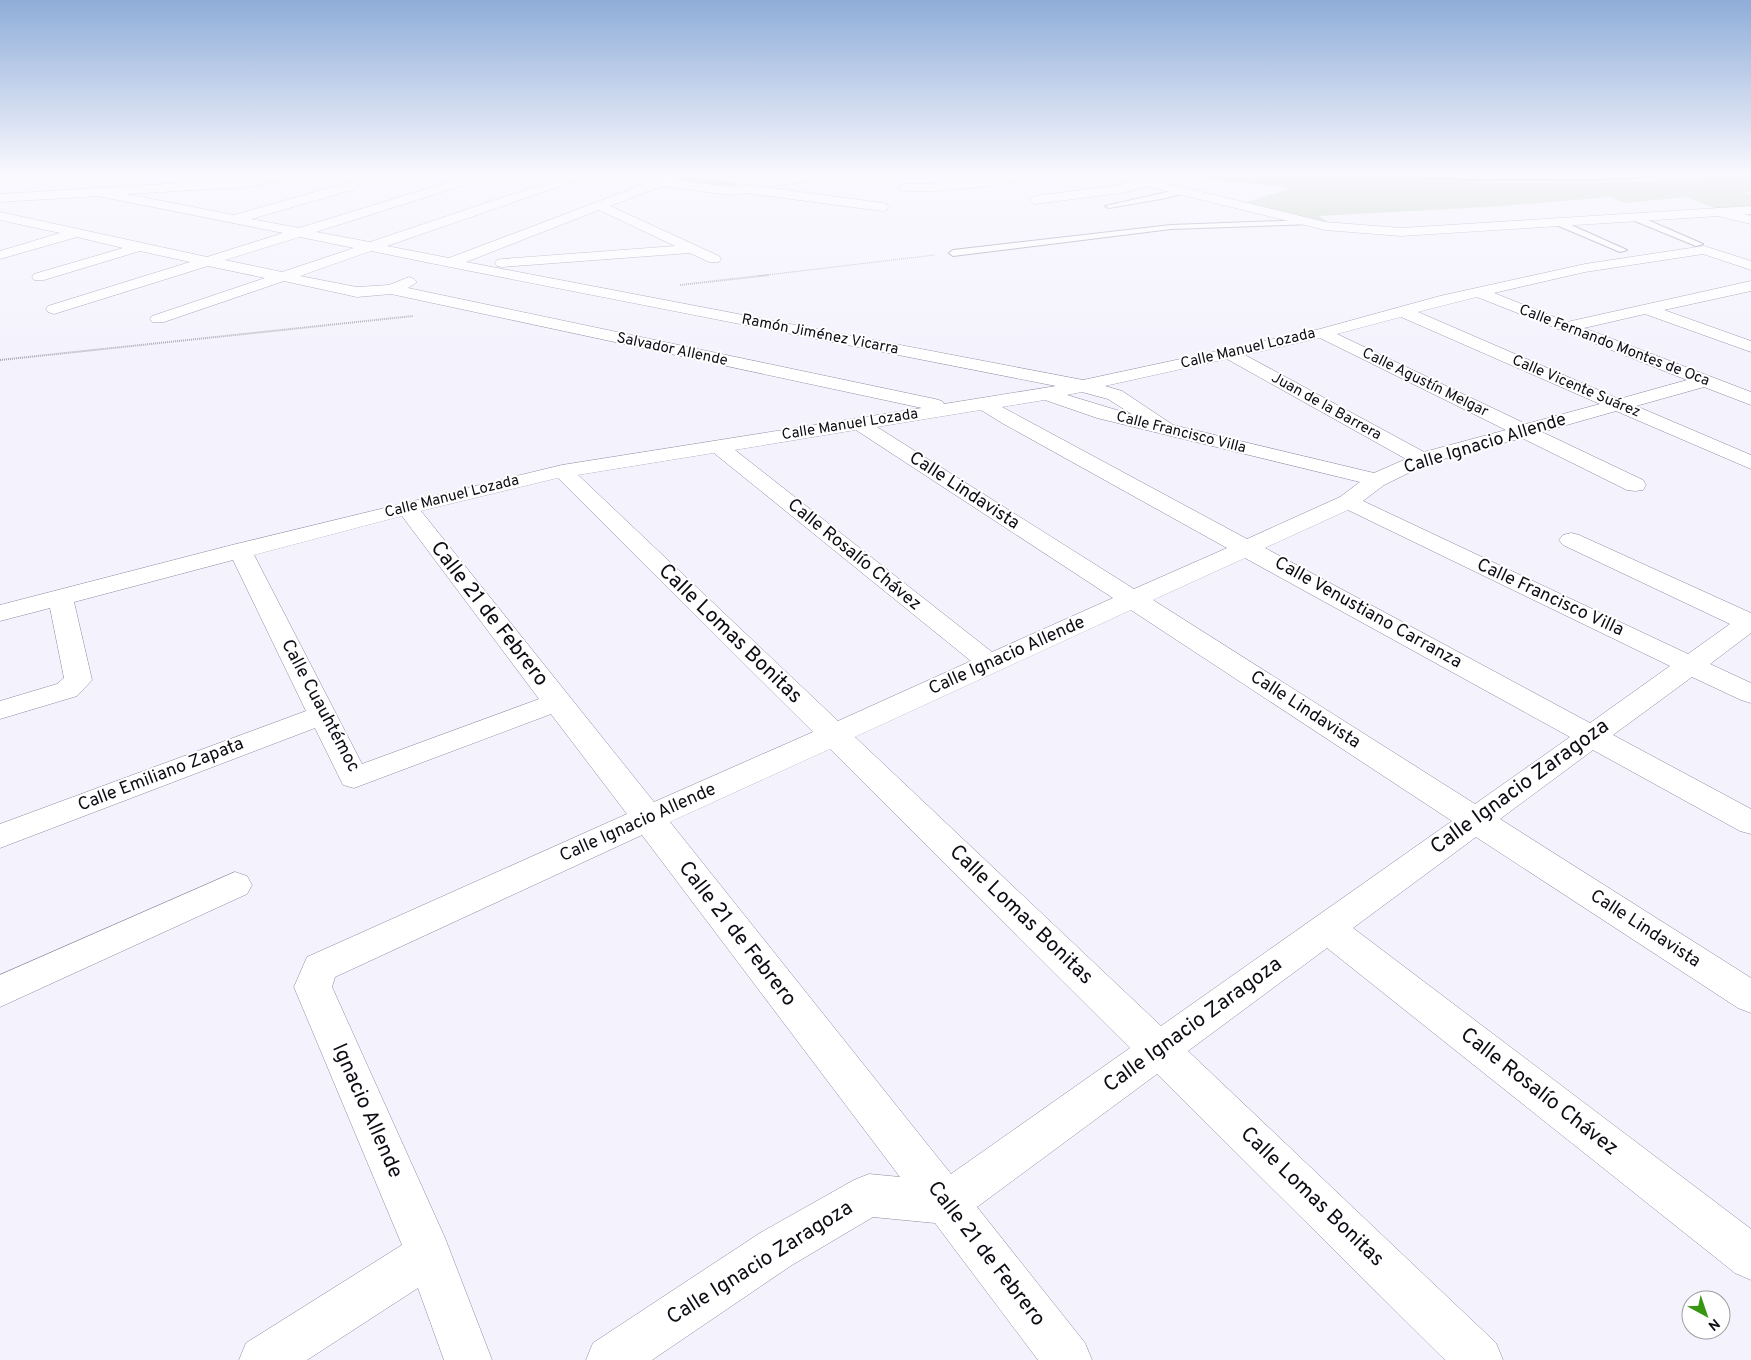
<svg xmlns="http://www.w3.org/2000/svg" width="1751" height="1360" viewBox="0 0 1751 1360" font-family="Overpass,sans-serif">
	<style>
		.green { fill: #bfd1ba }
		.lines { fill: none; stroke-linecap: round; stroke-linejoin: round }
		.service-casing { stroke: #8f89a2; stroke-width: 2 }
		.minor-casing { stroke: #8f89a2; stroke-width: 1 }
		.tertiary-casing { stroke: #8f89a2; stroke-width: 1 }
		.path-far1 { stroke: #a5a3ad; stroke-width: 1; stroke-dasharray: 1 1; stroke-linecap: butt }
		.path { stroke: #a5a3ad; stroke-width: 2; stroke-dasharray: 1 1; stroke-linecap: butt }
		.service { fill: #fff; fill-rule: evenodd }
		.minor { fill: #fff; fill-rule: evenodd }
		.tertiary { fill: #fff; fill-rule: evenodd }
		.rail { stroke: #84828c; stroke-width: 2 }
		.labels { text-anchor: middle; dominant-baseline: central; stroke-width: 4; stroke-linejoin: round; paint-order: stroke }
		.far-street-label { font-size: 15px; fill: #0e0c14; stroke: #fff }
		.street-label { font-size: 18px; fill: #0e0c14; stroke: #fff }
		.near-street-label { font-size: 21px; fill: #0e0c14; stroke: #fff }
	</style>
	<rect width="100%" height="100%" fill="#f4f2fd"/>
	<g class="green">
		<path d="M1160 174H1295L1512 183H1593L1751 174V192H1744L1751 195V206L1714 208 1686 197 1624 203 1610 197 1503 206 1319 216 1333 225 1244 203 1291 188Z"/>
		<path d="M1397 174H1658L1594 177Z"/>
		<path d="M687 175 739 183 724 189 672 180Z"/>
	</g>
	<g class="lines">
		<defs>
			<g id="service">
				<path d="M1181 189H1184V193L1166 198 1109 208 1105 206Z"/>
				<path d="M1630 215H1636L1703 244 1696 246 1630 219Z"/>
				<path d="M1309 220 1313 222 1312 224 1171 229 953 256 949 253 953 250 1171 225Z"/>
				<path d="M1554 220H1560L1627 250 1620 252 1554 224Z"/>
			</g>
			<g id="minor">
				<path d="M278 174H306L300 178 245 187 126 194 234 215 347 183H355L357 186 355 189 251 219 299 228 475 174H494L492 176 316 232 370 242 573 174H591L589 176 387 246 449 258 671 174H688L676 180 730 187 746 185 764 187 882 203 887 204 888 207 887 210 882 211 746 193 730 195 662 186 610 206 719 256 721 259 719 262H709L690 253 502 267 497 266 495 263 497 260 502 259 675 246 599 210 466 262 1083 380 1320 329 1440 296 1585 264 1704 246 1751 261V270L1703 254 1585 272 1494 293 1567 322 1751 281V291L1664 310 1751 341V352L1645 314 1584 328 1751 392V405L1704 387 1636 406 1751 455V469L1616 411 1542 432 1643 480 1646 485 1643 490 1635 491 1627 490 1522 438 1429 463 1384 485 1363 501 1688 654 1730 624 1563 545 1559 540 1563 535 1571 533 1579 535 1751 613V633L1710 664 1751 683V703L1741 700 1692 677 1613 735 1751 809V834L1740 831 1593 750 1500 819 1751 978V1013L1738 1008 1476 837 1353 928 1751 1229V1280L1735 1273 1327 948 1188 1051 1496 1343 1503 1360H1445L1157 1074 977 1207 1085 1343 1092 1360H1038L935 1223 873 1217 792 1265 652 1360H586L593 1343 760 1233 854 1180 869 1174 900 1177 642 835 335 977 332 987 445 1238 492 1360H444L418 1288 307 1360H239L246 1343 402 1245 294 987 307 957 627 814 551 714 354 788 343 785 315 728 0 848V824L306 711 233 560 74 602 92 680 77 696 0 719V701L57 684 64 678 50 608 0 621V605L232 545 562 465 922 408 391 294 357 297 284 281 164 322H152L150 319 152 316 265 278 208 266 54 314 48 312 46 309 48 306 190 262 140 251 44 280H34L32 277 34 274 123 248 77 237 0 259V251L60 233 0 220V212L207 257 283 233 98 196 0 202V194L245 179ZM300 237 354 248 282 272 225 260ZM371 251 450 267 1056 386 944 404 942 401 935 399 408 288 417 282 414 279 409 277 389 285 357 287 300 276ZM1477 297 1687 380 1619 399 1418 312ZM1401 317 1600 404 1526 424 1337 334ZM1320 338 1506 430 1424 452 1245 355ZM1227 359 1406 459 1374 473 1173 425 1122 391 1105 386ZM1082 392 1108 399 1133 415 1067 395ZM1045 400 1097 418 1360 482 1340 497 1247 539 1002 407ZM981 410 1002 423 1227 548 1134 589 877 427ZM856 430 1113 598 992 652 735 450ZM714 453 971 661 838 721 578 475ZM558 478 813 732 654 802 421 511ZM1348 510 1670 666 1590 723 1265 548ZM402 516 539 699 362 764 254 555ZM1245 558 1570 737 1475 804 1153 600ZM1131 610 1452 821 1161 1026 855 737ZM830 749 1130 1048 951 1174 670 822Z"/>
				<path d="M807 174H844L838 178 770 186 764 182 770 178Z"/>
				<path d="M1017 174H1053L1047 178C1026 180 908 199 898 188L904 184H930Z"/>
				<path d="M1147 178 1153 182 1151 185 1122 193 1035 204 1029 200 1035 196 1121 185Z"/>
				<path d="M1719 208 1751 216V224L1714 215 1713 212 1714 209Z"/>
				<path d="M235 872 247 876 252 885 247 894 0 1007V975Z"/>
			</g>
			<path id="tertiary" d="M1107 174H1128L1325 222 1401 228 1751 206V214L1401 236 1325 230 1113 178Z"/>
		</defs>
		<use href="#service" class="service-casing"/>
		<use href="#minor" class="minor-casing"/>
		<use href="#tertiary" class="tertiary-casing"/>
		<path class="path-far1" d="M758 276 935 255"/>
		<g class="path">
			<path d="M680 285 769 275"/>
			<path d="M0 360 413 316"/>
		</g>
		<use href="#service" class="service"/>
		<use href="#minor" class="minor"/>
		<use href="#tertiary" class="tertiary"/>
		<path class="rail" d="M1333 174 1468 180H1599L1709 174"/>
	</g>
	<linearGradient id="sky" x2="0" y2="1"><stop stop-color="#8fadd9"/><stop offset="0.48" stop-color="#faf9fe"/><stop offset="1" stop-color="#faf9fe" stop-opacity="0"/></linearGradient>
	<rect width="1751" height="364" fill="url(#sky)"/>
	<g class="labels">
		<g class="far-street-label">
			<text transform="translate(820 335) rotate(11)">Ramón Jiménez Vicarra</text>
			<text transform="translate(1614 346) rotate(21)">Calle Fernando Montes de Oca</text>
			<text transform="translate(1248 349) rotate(-13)">Calle Manuel Lozada</text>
			<text transform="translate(672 350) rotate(12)">Salvador Allende</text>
			<text transform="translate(1425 383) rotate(26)">Calle Agustín Melgar</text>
			<text transform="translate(1576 387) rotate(23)">Calle Vicente Suárez</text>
			<text transform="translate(1326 407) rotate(29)">Juan de la Barrera</text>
			<text transform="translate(850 425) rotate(-9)">Calle Manuel Lozada</text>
			<text transform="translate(1181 433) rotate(14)">Calle Francisco Villa</text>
			<text transform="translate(452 497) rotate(-14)">Calle Manuel Lozada</text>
		</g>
		<g class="street-label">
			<text transform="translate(1485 444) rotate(-17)">Calle Ignacio Allende</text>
			<text transform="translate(964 491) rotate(33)">Calle Lindavista</text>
			<text transform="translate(854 555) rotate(39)">Calle Rosalío Chávez</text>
			<text transform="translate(1550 598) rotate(25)">Calle Francisco Villa</text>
			<text transform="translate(1368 613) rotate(29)">Calle Venustiano Carranza</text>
			<text transform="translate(1007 656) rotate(-24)">Calle Ignacio Allende</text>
			<text transform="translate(320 706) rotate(62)">Calle Cuauhtémoc</text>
			<text transform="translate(1305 710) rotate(33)">Calle Lindavista</text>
			<text transform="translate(161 775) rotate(-21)">Calle Emiliano Zapata</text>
			<text transform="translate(638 823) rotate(-24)">Calle Ignacio Allende</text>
			<text transform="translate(1645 929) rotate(33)">Calle Lindavista</text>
		</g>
		<g class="near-street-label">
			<text transform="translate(489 614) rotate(52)">Calle 21 de Febrero</text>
			<text transform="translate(730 634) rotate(44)">Calle Lomas Bonitas</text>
			<text transform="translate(1520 787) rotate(-36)">Calle Ignacio Zaragoza</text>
			<text transform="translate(1021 915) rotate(44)">Calle Lomas Bonitas</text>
			<text transform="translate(737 934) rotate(52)">Calle 21 de Febrero</text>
			<text transform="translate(1193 1025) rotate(-36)">Calle Ignacio Zaragoza</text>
			<text transform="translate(1539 1092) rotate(38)">Calle Rosalío Chávez</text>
			<text transform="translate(367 1111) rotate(66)">Ignacio Allende</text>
			<text transform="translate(1312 1197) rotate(44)">Calle Lomas Bonitas</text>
			<text transform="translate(986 1254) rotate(52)">Calle 21 de Febrero</text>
			<text transform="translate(760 1263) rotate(-32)">Calle Ignacio Zaragoza</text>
		</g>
	</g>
	<g transform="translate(1706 1315) rotate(140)"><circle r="24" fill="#ffffff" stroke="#9f9ea1"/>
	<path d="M0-4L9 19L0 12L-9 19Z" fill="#399613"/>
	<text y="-8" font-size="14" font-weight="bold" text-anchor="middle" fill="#0e0c14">N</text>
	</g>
</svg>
